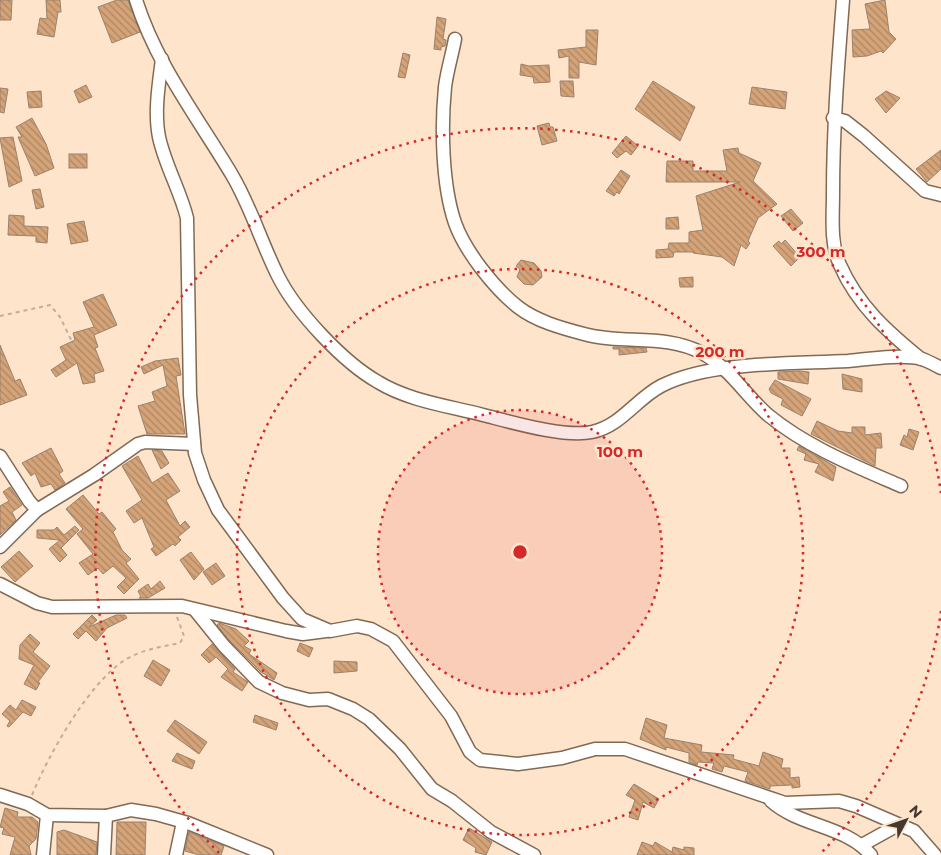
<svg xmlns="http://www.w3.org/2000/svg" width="941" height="855" viewBox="0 0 941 855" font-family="Montserrat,sans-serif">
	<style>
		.building { fill: url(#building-back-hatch); stroke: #9a826c }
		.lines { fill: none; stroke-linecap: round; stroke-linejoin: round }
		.minor-casing { stroke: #816954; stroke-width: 15 }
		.path { stroke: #c3ad9a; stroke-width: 2; stroke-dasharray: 4 4; stroke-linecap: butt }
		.minor { stroke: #fff; stroke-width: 12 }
		.ring { fill: none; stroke: #d62828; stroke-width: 2.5; stroke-dasharray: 2.5 5 }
		.centre { fill: #d62828; stroke: #ffe4cc; stroke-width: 2.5 }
		.ring-label { font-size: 15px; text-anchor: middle; font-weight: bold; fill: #d62828; stroke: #ffe4cc; stroke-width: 5; stroke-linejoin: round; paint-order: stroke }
	</style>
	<defs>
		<pattern id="building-back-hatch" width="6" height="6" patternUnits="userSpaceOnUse" patternTransform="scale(1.25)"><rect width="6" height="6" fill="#d4a378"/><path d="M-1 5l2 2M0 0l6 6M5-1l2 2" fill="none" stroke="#ae8663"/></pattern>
	</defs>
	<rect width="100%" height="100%" fill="#ffe4cc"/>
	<g class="building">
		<path d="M0 0H12L11 20H0Z"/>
		<path d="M46 0H60L61 12H58L54 37 37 34 40 18 47 19Z"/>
		<path d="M117 0H128L140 32 112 43 98 7Z"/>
		<path d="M885 0 889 32 896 39 883 53 881 51 867 56 853 57 852 30 870 29 865 4Z"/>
		<path d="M437 17 446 19 443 39 446 40 445 46 441 47V50L434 49Z"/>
		<path d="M586 30H598L596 65 579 62V78H569V56L559 58 558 50 586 47Z"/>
		<path d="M403 53 410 55 405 78 398 77Z"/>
		<path d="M521 64 529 66 549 65 550 82 534 83 533 77 520 75Z"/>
		<path d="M560 81H573L574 97 561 96Z"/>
		<path d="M653 81 695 107 680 141 635 109Z"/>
		<path d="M86 85 92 97 79 103 74 91Z"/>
		<path d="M752 87 787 92 785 109 749 104Z"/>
		<path d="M0 88 8 89 4 113 0 112Z"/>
		<path d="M41 91 42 107 29 108 27 92Z"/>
		<path d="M886 91 900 98 886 113 875 99Z"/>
		<path d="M32 118 46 144 54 168 35 176 18 137H22L16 127Z"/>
		<path d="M549 123 550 127H553L557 141 542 145 537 126Z"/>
		<path d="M626 136 638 146 631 155 626 151 617 158 612 153Z"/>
		<path d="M13 137 22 181 9 187 0 138Z"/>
		<path d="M738 148 739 153 761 163 753 181 777 204 758 218 748 241 750 243 746 249 741 245 734 266 722 257 693 253V252H674L673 257 656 258V250L668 249 669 243H689V232L703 230 696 196 740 182H666L667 161H693V171H727L723 150Z"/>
		<path d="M941 150V169L927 182 916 169Z"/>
		<rect x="69" y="154" width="18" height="14"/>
		<path d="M621 170 630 176 619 194 617 192 614 196 606 191Z"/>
		<path d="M40 189 44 207 36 209 32 190Z"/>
		<path d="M791 209 803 223 793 231 781 216Z"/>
		<path d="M9 215 24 216V226L48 227 47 243 36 242V236L8 235Z"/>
		<path d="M678 217 679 229H666V218Z"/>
		<path d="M84 221 88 241 71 244 67 224Z"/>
		<path d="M785 240 800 257 791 266 773 246 779 241 781 244Z"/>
		<path d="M521 260 534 263 541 271 542 277 533 285 524 284 517 277 520 269 516 266Z"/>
		<path d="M693 277V287H680L679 278Z"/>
		<path d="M103 294 117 325 94 335 98 347 95 348 104 371 94 374 95 382 83 384 77 363 56 377 51 370 66 360 60 347 75 340 73 333 94 327 83 302Z"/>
		<path d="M0 345 15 381 20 379 27 395 0 405Z"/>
		<path d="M613 347 646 348 647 352 619 355V349H613Z"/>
		<path d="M178 358 181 375 176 376 185 434H147L138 406 155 401 152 392 167 386 163 365 144 374 141 367 155 361Z"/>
		<path d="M799 371 809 372 808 384 778 379V372Z"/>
		<path d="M842 374 862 379V392L843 389Z"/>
		<path d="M775 380 811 399 802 416 781 405 783 399 771 393 769 389Z"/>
		<path d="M817 421 838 431 852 433V427H865V435L881 433 882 448H876L875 466 811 434Z"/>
		<path d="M909 429 919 432 913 450 900 445 904 435 907 437Z"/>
		<path d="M799 446 836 467 833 481 815 472 819 464 804 460 806 454 797 450Z"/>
		<path d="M51 448 63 471 59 474 65 483 55 490 51 484 41 487 35 473 31 476 22 463Z"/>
		<path d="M152 450 162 451 169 463 161 469Z"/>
		<path d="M138 456 152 483 168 473 180 491 166 500 180 526 185 521 190 527 178 537 181 540 175 546 173 544 156 556 151 549 154 547 142 518 134 523 126 511 142 500 122 466Z"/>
		<path d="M10 487 22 505 12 512 16 520 0 535V506L9 501 3 492Z"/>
		<path d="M83 495 99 514 102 512 116 529 113 532 122 550 131 559 126 563 139 579 124 594 117 587 126 578 113 566 103 574 98 568 88 575 79 563 93 554 77 534 83 529 66 509Z"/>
		<path d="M75 526 79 530 61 548 67 555 60 562 49 549 60 540 37 538V530H54L57 527 64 535Z"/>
		<path d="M19 551 33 566 15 582 1 567Z"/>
		<path d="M191 552 204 569 194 580 180 560Z"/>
		<path d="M216 563 225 576 212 585 203 572Z"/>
		<path d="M160 581 165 588 148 598H139L141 597 138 591 148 584 151 589Z"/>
		<path d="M92 615 97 620 89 627 116 615H125L127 618 107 628 96 641 86 631 78 639 73 634Z"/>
		<path d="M219 623 236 629 249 641 244 646 251 650 249 654 277 673 274 680 261 672 230 641 217 625Z"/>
		<path d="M30 634 40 643 33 652 50 666 38 682 40 683 36 690 24 684 34 665 19 659 20 645Z"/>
		<path d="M300 643 313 648 309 657 297 651Z"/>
		<path d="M212 644 235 669 233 672 248 682 242 691 221 677 228 669 216 657 209 663 201 655Z"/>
		<path d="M153 660 170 670 161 686 144 676Z"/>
		<path d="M334 661 357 662V671L334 673Z"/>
		<path d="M22 700 36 707 31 716 23 712 9 727 7 726 10 721 2 714 10 705 16 710Z"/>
		<path d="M255 715 278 723 276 730 253 722Z"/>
		<path d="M646 718 667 725 664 738 702 745 701 752 734 755 733 759 759 766 763 752 783 759 781 768H790V778L799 777 800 787 792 788V785L770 786V789L745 781 748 772 724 766 722 772 712 769 714 763 698 762 697 765 689 762V753L666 747V750L640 739Z"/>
		<path d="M175 720 207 742 199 754 167 731Z"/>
		<path d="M177 753 195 761 192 769 172 761Z"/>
		<path d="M634 784 659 799 654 808 643 802 638 820 629 817 635 800 626 795Z"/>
		<path d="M5 808 18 812 17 817H32L38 822 36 839 29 846 31 855H10L15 837 2 834 4 828 0 827Z"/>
		<path d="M117 822H146L145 855H116Z"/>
		<path d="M469 828 492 842 486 855 475 852 476 848 463 840Z"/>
		<path d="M64 830 97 842 96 855H57V832Z"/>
		<path d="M189 832 224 846 221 855H199L185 851Z"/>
		<path d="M642 842 653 846 655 842 672 852 673 847 684 850V847L694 848V855H637Z"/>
	</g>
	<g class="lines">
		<defs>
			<g id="minor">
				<path d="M136 0C156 64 198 118 232 175 251 207 261 242 278 276 296 312 343 362 378 382 409 401 449 406 483 415 511 422 565 438 592 432 621 426 636 399 661 386 710 361 793 364 848 361 869 359 902 354 922 359 928 361 935 365 941 368"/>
				<path d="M843 0C838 65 833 129 833 194 833 216 830 244 840 265 858 306 888 332 921 359"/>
				<path d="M455 39C452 55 447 71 445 87 441 127 442 185 455 223 465 251 494 288 518 307 536 321 561 328 584 334 623 345 665 333 702 353 730 368 745 395 768 415 807 447 855 466 901 486"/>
				<path d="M162 59C159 83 154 112 159 137 165 165 180 190 187 218L190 395 195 453 204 480 218 510 283 598 302 619 330 631 357 626 371 629 393 641 451 716 470 752 480 760 518 764 562 758 595 749H625L785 803 839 801 856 806 914 831 935 855"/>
				<path d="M833 118 845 121 864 136 925 191 941 195"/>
				<path d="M0 456 29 501 37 510 0 547"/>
				<path d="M37 510 94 475 138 444 145 442 194 444"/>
				<path d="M0 584 37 603 52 607 182 606 286 631 303 634 326 631"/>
				<path d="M195 610 224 646 259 682 282 693 309 700 328 699 353 709 369 719 400 749 432 789 452 801 491 832 534 855"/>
				<path d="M0 795 28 804 47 815 106 816 131 810 156 814 188 823 267 855"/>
				<path d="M771 801C800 827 845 825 871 855"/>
				<path d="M862 845 898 825"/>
				<path d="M43 855 47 815"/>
				<path d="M104 855 106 816"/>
				<path d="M176 855 183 822"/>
			</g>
		</defs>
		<use href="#minor" class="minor-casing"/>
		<g class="path">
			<path d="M0 316 50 305 60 317 76 350"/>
			<path d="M32 795C48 756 92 675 132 656 147 649 164 646 180 643L184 636 177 617"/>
		</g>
		<use href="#minor" class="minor"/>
	</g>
	<circle cx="520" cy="552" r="142" fill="#d62828" fill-opacity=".12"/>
	<g class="ring">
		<circle cx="520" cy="552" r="142"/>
		<circle cx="520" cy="552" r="283"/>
		<path d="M941 611A425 425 0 0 1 821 853M219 853A425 425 0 1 1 941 493"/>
	</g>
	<circle cx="520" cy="552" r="8" class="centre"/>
	<g class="ring-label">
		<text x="821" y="257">300 m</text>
		<text x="720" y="357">200 m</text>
		<text x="620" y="457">100 m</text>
	</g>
	<g transform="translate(906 820) rotate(49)" stroke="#ffe4cc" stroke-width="4" paint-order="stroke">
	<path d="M0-4L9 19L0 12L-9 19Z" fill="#443930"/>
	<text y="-8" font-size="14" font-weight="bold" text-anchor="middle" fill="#443930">N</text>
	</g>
</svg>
